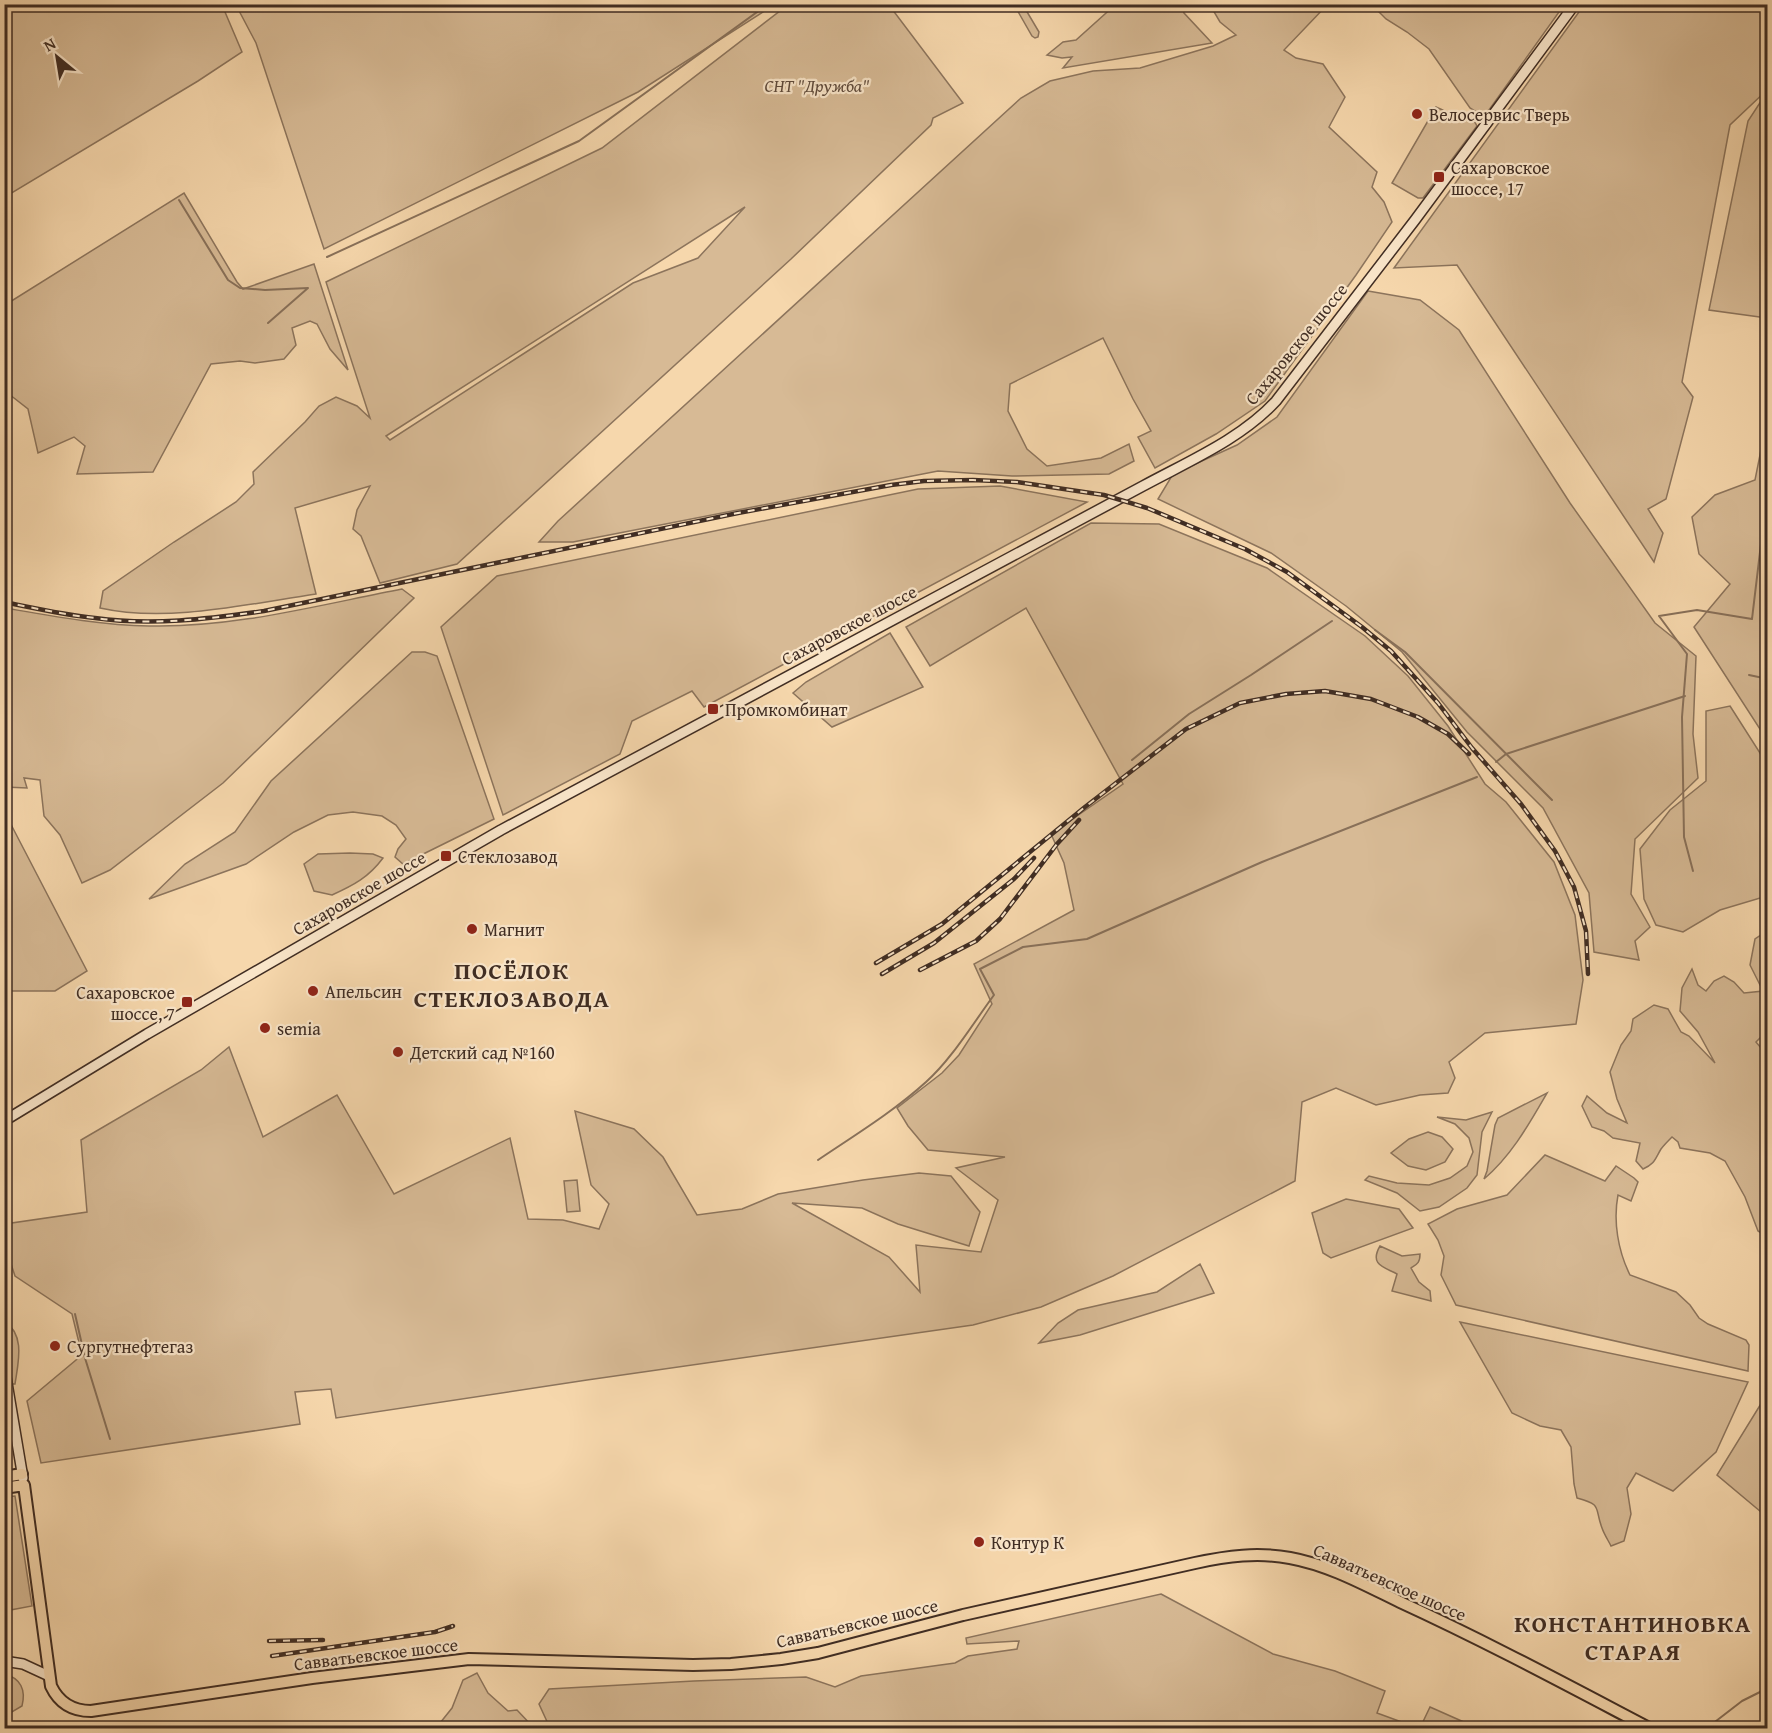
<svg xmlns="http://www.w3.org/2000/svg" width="1772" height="1733" viewBox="0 0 1772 1733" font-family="'Gentium Book Plus',serif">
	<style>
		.green { fill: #d7ba95; stroke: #8c745c; stroke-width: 1.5; fill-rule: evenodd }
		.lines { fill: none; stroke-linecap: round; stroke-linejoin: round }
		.stream { stroke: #887059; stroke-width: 2 }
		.secondary-casing { stroke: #402d23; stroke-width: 12 }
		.primary-casing { stroke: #402d23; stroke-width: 14 }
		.secondary { stroke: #f9e5c9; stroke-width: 9 }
		.primary { stroke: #f6d7ac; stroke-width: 10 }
		.rail-casing { stroke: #402d23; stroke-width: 4.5 }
		.rail { stroke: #f9e5c9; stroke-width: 2; stroke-dasharray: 7; stroke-linecap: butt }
		.poi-dot { fill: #8f2418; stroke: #f9e5c9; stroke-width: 2 }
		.labels { text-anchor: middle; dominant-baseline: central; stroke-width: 4.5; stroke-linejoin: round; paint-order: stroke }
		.park-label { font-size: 18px; font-style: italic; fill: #5e493a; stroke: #f9e5c9 }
		.poi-label { font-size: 18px; fill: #402d23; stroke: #f9e5c9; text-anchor: start }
		.street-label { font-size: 18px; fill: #402d23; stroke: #f9e5c9 }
		.district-label { font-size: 24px; font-weight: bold; letter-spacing: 1.5px; fill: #402d23; stroke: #f9e5c9 }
	</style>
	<rect width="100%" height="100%" fill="#f6d7ac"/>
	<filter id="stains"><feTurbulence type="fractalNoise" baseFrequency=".00333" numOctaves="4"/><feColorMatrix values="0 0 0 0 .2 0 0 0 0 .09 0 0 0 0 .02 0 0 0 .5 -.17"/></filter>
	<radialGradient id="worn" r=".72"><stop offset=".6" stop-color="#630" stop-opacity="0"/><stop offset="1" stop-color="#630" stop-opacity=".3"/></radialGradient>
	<g class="green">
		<path d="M5 4 222 5 242 52 198 81 5 197Z"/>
		<path d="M789 4 889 5 963 103 933 118 931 125 791 259 457 564 380 583 361 536 353 529 357 510 370 486 295 508 316 594C248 604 167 623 100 608L103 591 174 542 236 502 254 484 253 472 305 422 319 406 336 397 357 406 370 418 326 282 602 148ZM745 207 698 258 633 283 390 440 386 436Z"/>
		<path d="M236 5H774L638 92 324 249 256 43Z"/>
		<path d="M1017 5H1023L1039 32 1038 37 1035 38 1032 36 1016 8Z"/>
		<path d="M1115 5H1181L1184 13 1212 43 1063 68 1072 57 1062 58 1047 55 1063 42 1076 40Z"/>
		<path d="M1210 5H1327L1284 50 1296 58 1323 64 1345 97 1329 127 1377 172 1372 187 1384 202 1392 222 1356 275 1265 401 1216 434 1155 468 1138 437 1151 431 1133 399 1103 338 1010 384 1008 411 1027 449 1047 466 1101 458 1129 444 1134 461 1109 474 1012 476 938 471 573 542H539L558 521 1021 98 1050 81 1093 71 1140 68 1213 46 1236 35 1220 22Z"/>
		<path d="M1372 5H1564L1484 117 1470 108 1429 49 1407 32 1386 19Z"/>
		<path d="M1584 5H1767V90L1730 125 1682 382 1693 397 1666 499 1648 509 1663 533 1654 562 1457 265 1394 268Z"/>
		<path d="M1767 92 1768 318H1767L1709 310 1748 121Z"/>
		<path d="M1436 107C1441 109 1446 112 1451 113 1463 117 1471 114 1477 126L1423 198H1418L1392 183Z"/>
		<path d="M184 193 237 282 243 289 314 264 348 370 330 349 317 324 310 321 292 328 296 345 284 359 255 363 240 361 211 364 153 472 77 474 85 446 74 437 38 453 28 409 5 391V305Z"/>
		<path d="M1368 291 1420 300 1459 330 1570 503 1655 623 1696 656 1693 734 1698 778 1635 839 1631 894 1650 927 1635 941 1639 960 1594 952 1589 893 1543 808 1467 732 1402 652 1346 606 1271 553 1158 499 1173 474 1237 445 1277 417Z"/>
		<path d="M1767 420V740L1694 627 1730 584 1699 554 1692 517 1715 495 1755 480Z"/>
		<path d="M1000 486 1087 502 704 707 692 691 632 721 620 754 503 815 441 627 497 576 918 489Z"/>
		<path d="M1091 523 1159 524 1267 568 1365 636 1408 676 1448 726 1485 784 1506 802 1554 862 1575 915 1583 980 1576 1024 1485 1033 1449 1062 1455 1078 1448 1093 1420 1095 1376 1105 1336 1088 1302 1102 1295 1181 1113 1276 1041 1307 973 1325 587 1380 336 1418 331 1389 295 1392 300 1424 41 1463 27 1401 82 1355 72 1314 15 1276 5 1246V1224L87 1212 81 1140 201 1070 229 1047 263 1137 337 1095 394 1194 510 1138 528 1219 563 1220 599 1229 609 1204 591 1185 575 1111 634 1129 663 1157 697 1215 742 1209 778 1194 863 1180 919 1173 951 1176 980 1212 969 1246 898 1224 862 1208 792 1203 889 1257 920 1292 916 1245 981 1252 998 1200 956 1168 1005 1157 928 1150 908 1126 897 1108 942 1073 959 1055 992 1004 974 964 1074 910 1064 863 1051 834 1123 784 1026 608 930 666 906 627Z"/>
		<path d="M402 589 414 598 223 783 110 870 82 883 60 835 44 816 40 780 24 778 27 788 5 787V608C52 616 101 625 149 626 234 628 319 605 402 589Z"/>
		<path d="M890 633 923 687 832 727 793 693 806 682Z"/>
		<path d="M412 652H425L437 656 494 819 403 864 395 857 398 849 406 839 396 825 382 816 353 812 328 815 294 832 246 864 149 899 185 864 235 832 271 781Z"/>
		<path d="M1730 706 1767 764V896L1720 910 1683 932 1656 925 1644 899 1640 849 1670 810 1706 781V711Z"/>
		<path d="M4 811 87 971 55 991H5Z"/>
		<path d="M350 853 373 854 383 858C369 877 354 885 332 895L314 891 304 864 318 854Z"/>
		<path d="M1767 931V1036L1761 1037 1756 1042 1767 1055V1245L1766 1236 1758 1231 1745 1197 1725 1161 1710 1153 1680 1148 1678 1142 1672 1137C1668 1141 1664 1145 1661 1149 1655 1159 1655 1164 1643 1169L1636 1161 1640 1143 1613 1138 1604 1131 1592 1127 1582 1106 1587 1096 1607 1113 1627 1123 1617 1099 1610 1072 1621 1045 1631 1031 1633 1019 1654 1005 1668 1009 1681 1032 1689 1036 1715 1063 1698 1032 1680 1011 1682 988 1692 969 1698 985 1706 991 1714 981 1724 976 1734 982 1744 993 1763 991 1750 965 1755 939Z"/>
		<path d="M1547 1093C1529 1124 1512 1155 1484 1179L1487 1171 1495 1125 1498 1118Z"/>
		<path d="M1492 1112 1482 1132 1477 1175 1467 1188 1439 1207 1420 1211 1397 1193 1365 1180 1369 1176 1397 1183 1429 1185 1450 1178 1467 1166 1473 1152 1469 1138 1455 1124 1437 1117 1466 1120Z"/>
		<path d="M1428 1132 1442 1137 1453 1149 1445 1162 1426 1170 1408 1166 1391 1153 1409 1139Z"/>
		<path d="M1545 1155 1605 1181 1616 1166 1634 1178 1638 1182 1631 1201 1618 1195C1613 1221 1618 1251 1630 1275L1676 1292 1690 1305 1699 1318 1708 1324 1746 1340 1749 1345 1748 1371 1456 1305 1441 1275 1444 1256 1438 1240 1428 1224 1457 1209 1507 1195Z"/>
		<path d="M577 1180 580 1211 567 1212 564 1181Z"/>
		<path d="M1346 1199 1399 1209 1413 1228 1331 1258 1323 1253 1312 1213Z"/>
		<path d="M1380 1246 1402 1256 1420 1254C1420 1263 1417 1264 1411 1268L1419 1282 1430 1291 1431 1301 1392 1291 1397 1274C1384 1267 1369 1265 1380 1246Z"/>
		<path d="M1200 1264 1214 1293 1080 1335 1039 1343 1058 1323 1078 1310 1157 1292Z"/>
		<path d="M4 1321C26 1335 18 1363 15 1384H12L5 1344Z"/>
		<path d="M1460 1322 1748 1382 1716 1452 1673 1491 1636 1473 1627 1488 1631 1514 1624 1541 1611 1546C1608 1540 1604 1534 1602 1528 1594 1507 1603 1505 1577 1498L1574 1484 1571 1447 1561 1430 1540 1426 1512 1413Z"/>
		<path d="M1767 1394V1517L1717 1475Z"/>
		<path d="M15 1496 32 1606 5 1611V1497Z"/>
		<path d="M1161 1594 1273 1654 1335 1671 1385 1691 1377 1713 1418 1728H550L539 1704 549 1689 694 1681 806 1677 835 1687 861 1676 955 1663 968 1656 1017 1649 1019 1641 967 1644 966 1638Z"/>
		<path d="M477 1673 488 1693 508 1711 517 1710 534 1728H436L452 1708 463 1680Z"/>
		<path d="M4 1674C21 1678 26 1690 22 1706L5 1716Z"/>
		<path d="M1430 1707 1466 1723 1471 1728H1420Z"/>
	</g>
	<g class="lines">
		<g class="stream">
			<path d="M179 200 228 280 240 288 265 290 308 288 268 323"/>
			<path d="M327 257 579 141 768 4"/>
			<path d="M1375 630 1405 652 1552 800"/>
			<path d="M1749 675 1768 679"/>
			<path d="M1132 760 1189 714 1251 675 1332 621"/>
			<path d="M1496 762 1506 754 1685 696"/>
			<path d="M1693 871 1684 837 1682 717 1687 654 1659 616 1697 610 1752 619 1768 485"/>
			<path d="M818 1160C855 1135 893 1112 926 1082 951 1060 974 1022 994 995L980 969 1023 947 1087 939 1262 862 1477 777"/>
			<path d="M75 1314 85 1358 110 1439"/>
			<path d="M1707 1728 1742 1701 1768 1688"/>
		</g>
		<defs>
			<g id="secondary">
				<path d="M4 1121 147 1034 501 830 1143 486C1189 461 1241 439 1276 401L1415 220 1575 4"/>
				<path d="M4 1365 23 1478"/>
				<path d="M4 1661 23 1664 49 1676"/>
			</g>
			<g id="primary">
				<path d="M4 1477 22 1474"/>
				<path d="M4 1488 24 1485 51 1686C59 1703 73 1711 91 1711L312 1678 469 1659 693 1665 731 1664 781 1659 818 1653 963 1615 1195 1563C1227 1556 1258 1552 1290 1558 1329 1565 1365 1585 1400 1602 1485 1641 1567 1685 1649 1728"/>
			</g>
		</defs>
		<use href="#secondary" class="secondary-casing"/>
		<use href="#primary" class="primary-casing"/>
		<use href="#secondary" class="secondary"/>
		<use href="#primary" class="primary"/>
		<defs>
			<g id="rail">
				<path d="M4 602C34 608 65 615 95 618 151 626 208 619 264 611L738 513 891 485 924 481 973 480 1017 482 1104 495 1147 508 1245 549 1287 572 1362 627 1391 651 1438 703 1472 748 1521 804 1555 851 1574 887 1586 931 1588 974"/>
				<path d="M876 963 942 924 1085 807 1186 729 1240 703 1286 694 1325 691 1371 699 1418 717 1448 734 1469 754"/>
				<path d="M920 970 976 941 1000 919 1057 844 1079 820"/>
				<path d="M882 974 934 943 1014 879 1034 858"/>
				<path d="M269 1641 323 1640"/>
				<path d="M272 1656 435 1632 453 1626"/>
			</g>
		</defs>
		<use href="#rail" class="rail-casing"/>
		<use href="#rail" class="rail"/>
	</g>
	<g class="poi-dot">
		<circle cx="1417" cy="114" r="6"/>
		<rect x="1433" y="171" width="12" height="12" rx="3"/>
		<rect x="707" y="703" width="12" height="12" rx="3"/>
		<rect x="440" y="850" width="12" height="12" rx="3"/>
		<circle cx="472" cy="929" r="6"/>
		<circle cx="313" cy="991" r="6"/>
		<rect x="181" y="996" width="12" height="12" rx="3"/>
		<circle cx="265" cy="1028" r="6"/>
		<circle cx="398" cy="1052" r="6"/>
		<circle cx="55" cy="1346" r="6"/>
		<circle cx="979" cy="1542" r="6"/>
	</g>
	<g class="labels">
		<g class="park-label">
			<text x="817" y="85">СНТ "Дружба"</text>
		</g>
		<g class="poi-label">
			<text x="1429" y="114">Велосервис Тверь</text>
			<text x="1451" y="167">Сахаровское<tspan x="1451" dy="21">шоссе, 17</tspan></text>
			<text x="725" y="709">Промкомбинат</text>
			<text x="458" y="856">Стеклозавод</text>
			<text x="484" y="929">Магнит</text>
			<text x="325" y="991">Апельсин</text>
			<text x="175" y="992" text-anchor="end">Сахаровское<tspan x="175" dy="21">шоссе, 7</tspan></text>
			<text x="277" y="1028">semia</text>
			<text x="410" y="1052">Детский сад №160</text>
			<text x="67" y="1346">Сургутнефтегаз</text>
			<text x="991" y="1542">Контур К</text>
		</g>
		<g class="street-label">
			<text transform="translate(1296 344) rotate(-51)">Сахаровское шоссе</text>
			<text transform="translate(849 625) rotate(-28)">Сахаровское шоссе</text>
			<text transform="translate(359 893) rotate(-30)">Сахаровское шоссе</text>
			<text transform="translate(1390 1582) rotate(24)">Савватьевское шоссе</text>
			<text transform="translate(857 1623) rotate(-13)">Савватьевское шоссе</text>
			<text transform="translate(376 1654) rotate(-7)">Савватьевское шоссе</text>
		</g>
		<g class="district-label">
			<text x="512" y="970">ПОСЁЛОК<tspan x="512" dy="28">СТЕКЛОЗАВОДА</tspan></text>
			<text x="1633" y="1623">КОНСТАНТИНОВКА<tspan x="1633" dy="28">СТАРАЯ</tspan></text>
		</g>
	</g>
	<rect width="1772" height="1733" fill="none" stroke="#f6d7ac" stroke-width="24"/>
	<rect x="6" y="6" width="1760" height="1721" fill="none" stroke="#402d23" stroke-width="3"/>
	<rect x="12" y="12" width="1748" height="1709" fill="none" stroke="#402d23" stroke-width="1.5"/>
	<g transform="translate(57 57) rotate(330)" stroke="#f9e5c9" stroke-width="4.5" paint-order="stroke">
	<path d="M0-4.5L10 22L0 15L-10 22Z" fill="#402d23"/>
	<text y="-9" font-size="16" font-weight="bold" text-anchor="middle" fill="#402d23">N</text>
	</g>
	<rect width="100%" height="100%" filter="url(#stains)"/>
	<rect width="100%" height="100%" fill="url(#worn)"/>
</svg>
